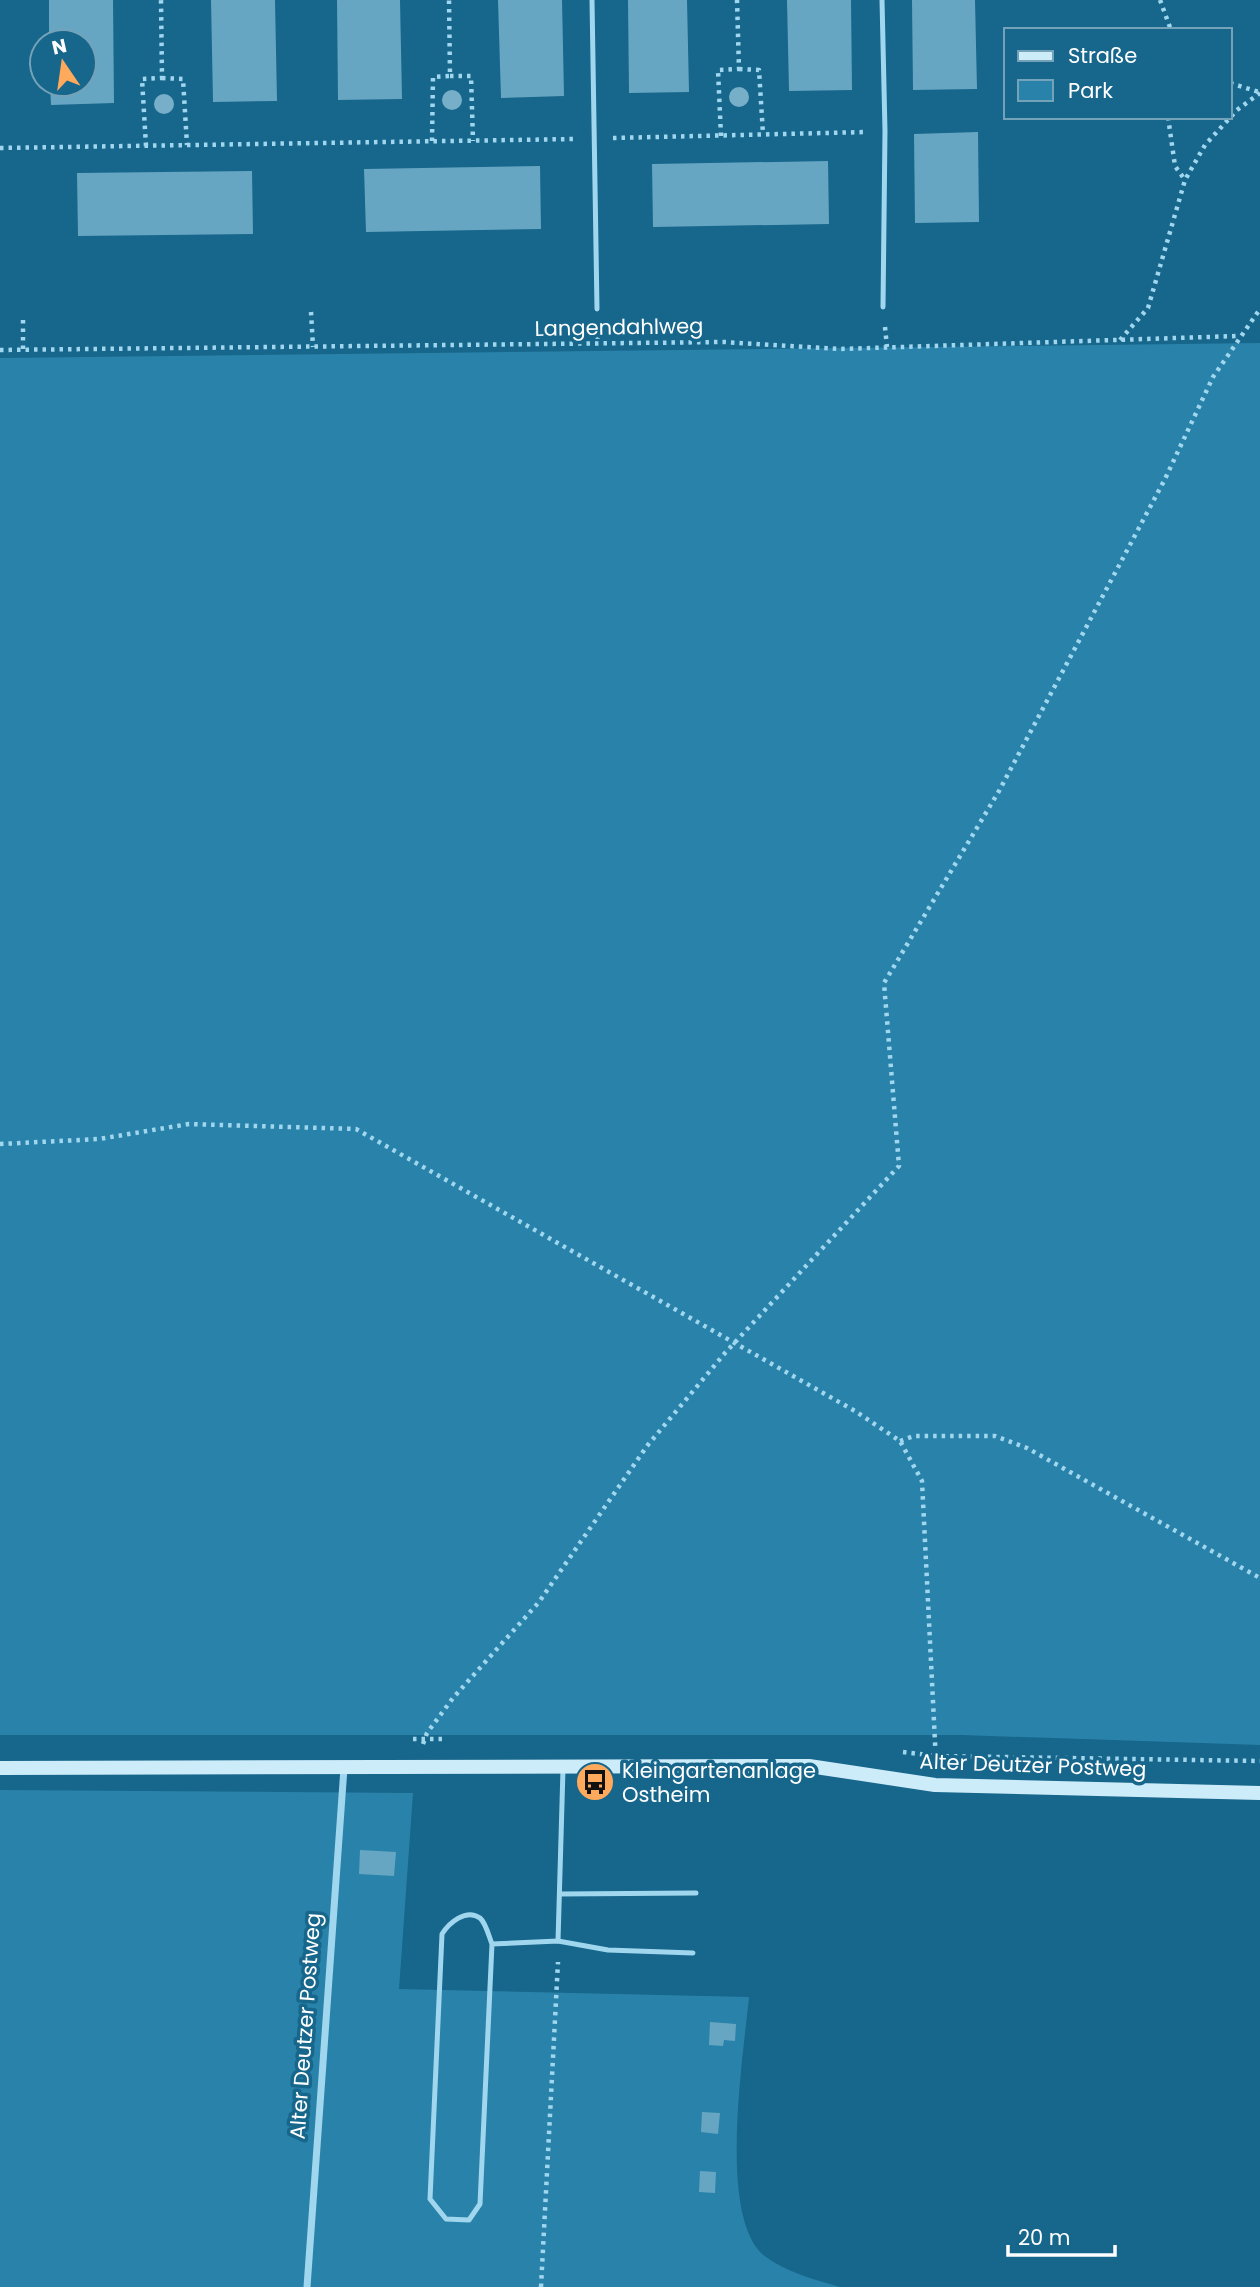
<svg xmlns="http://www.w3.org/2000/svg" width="1260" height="2287" viewBox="0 0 1260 2287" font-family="Poppins,sans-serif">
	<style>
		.green { fill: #2982a9 }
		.building { fill: #66a6c3 }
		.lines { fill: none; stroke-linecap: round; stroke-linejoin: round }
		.path { stroke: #a0d7ef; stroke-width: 4.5; stroke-dasharray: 3.5 5; stroke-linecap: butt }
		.lane { stroke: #a0d7ef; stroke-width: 5 }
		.street { stroke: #a0d7ef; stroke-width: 7 }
		.secondary { stroke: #cdecfa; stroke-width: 14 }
		.tree { fill: #77afc9 }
		.labels { text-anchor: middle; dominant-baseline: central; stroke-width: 7; stroke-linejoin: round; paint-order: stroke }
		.street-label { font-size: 21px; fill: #fff; stroke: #17668b }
		.poi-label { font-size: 21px; fill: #fff; stroke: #17668b; text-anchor: start }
	</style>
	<rect width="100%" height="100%" fill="#17668b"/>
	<g class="green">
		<path d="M1260 343V1745L961 1735H0V358Z"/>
		<path d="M0 1790 413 1793 399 1989 749 1997C744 2053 716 2221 766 2257 786 2272 816 2280 840 2287H0Z"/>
	</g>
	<g class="building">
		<path d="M49 0H113L114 103 51 105 50 84H84V42H49Z"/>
		<path d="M211 0H275L277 101 213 102Z"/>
		<path d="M337 0H400L402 99 338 100Z"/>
		<path d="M498 0H562L564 96 501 98Z"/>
		<path d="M628 0H687L689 92 629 93Z"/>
		<path d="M787 0H851L852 90 789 91Z"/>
		<path d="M912 0H975L977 89 913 90Z"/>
		<path d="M978 132 979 222 915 223 914 134Z"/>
		<path d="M828 161 829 224 653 227 652 164Z"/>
		<path d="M540 166 541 229 366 232 364 169Z"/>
		<path d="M252 171 253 234 78 236 77 173Z"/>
		<path d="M360 1850 396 1852 394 1876 359 1874Z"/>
		<path d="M710 2022 736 2024 735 2041 724 2040 723 2046 709 2045Z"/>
		<path d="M702 2112 720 2113 718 2134 701 2132Z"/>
		<path d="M700 2171 716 2172 715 2193 699 2192Z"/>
	</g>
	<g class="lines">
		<g class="path">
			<path d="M1160 0 1171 30"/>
			<path d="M739 69 759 70 763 134"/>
			<path d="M450 76H471L473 141"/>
			<path d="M162 78 183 79 187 145"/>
			<path d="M1230 83 1259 92"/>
			<path d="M1168 117 1175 166 1185 180"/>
			<path d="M721 136 718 70 739 69 737 0"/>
			<path d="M613 138 867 132"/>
			<path d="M432 141 433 77 450 76 449 0"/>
			<path d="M146 146 142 79 162 78 161 0"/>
			<path d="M0 148 576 139"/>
			<path d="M311 312 313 347"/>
			<path d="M23 320V350"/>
			<path d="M597 327 598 343"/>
			<path d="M885 327 887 347"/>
			<path d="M1120 340 1148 308 1185 180 1205 145 1237 110 1260 93"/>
			<path d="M0 350 724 342 840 349 1237 336"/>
			<path d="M0 1144 99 1139 189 1124 356 1129 855 1411 900 1441 922 1481 936 1762"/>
			<path d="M900 1441 914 1436H995L1027 1448 1260 1578"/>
			<path d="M413 1739H443"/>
			<path d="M423 1744 427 1733 453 1698 539 1602 647 1446 725 1353 899 1166 884 983 999 791 1165 479 1213 377 1260 309"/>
			<path d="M903 1752 936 1756 1260 1761"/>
			<path d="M541 2287 558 1962"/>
		</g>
		<g class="lane">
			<path d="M592 0 597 309"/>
			<path d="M882 0 885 131 883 307"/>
			<path d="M560 1894 696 1893"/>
			<path d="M558 1941 563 1769"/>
			<path d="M492 1944C489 1937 486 1923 480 1918 466 1908 449 1923 442 1934L430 2199 446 2219 469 2220 480 2204 492 1944 558 1941 608 1950 693 1953"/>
		</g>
		<path class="street" d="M307 2287 344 1768"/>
		<path class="secondary" d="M0 1768 809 1766 935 1785 1260 1793"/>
	</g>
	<g class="tree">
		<circle cx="739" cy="97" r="10"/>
		<circle cx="452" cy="100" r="10"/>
		<circle cx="164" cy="104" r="10"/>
	</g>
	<defs>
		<symbol id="bus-disc" viewBox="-11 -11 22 22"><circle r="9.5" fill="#ffa95d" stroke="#17668b"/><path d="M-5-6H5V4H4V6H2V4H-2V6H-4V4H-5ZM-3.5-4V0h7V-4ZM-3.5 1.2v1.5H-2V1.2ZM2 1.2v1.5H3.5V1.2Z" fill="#111"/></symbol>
	</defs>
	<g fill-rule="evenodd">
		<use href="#bus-disc" x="573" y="1760" width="44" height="44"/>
	</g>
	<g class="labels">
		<g class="street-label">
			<text transform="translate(619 327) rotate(-1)">Langendahlweg</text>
			<text transform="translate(1033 1765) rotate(2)">Alter Deutzer Postweg</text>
			<text transform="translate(305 2026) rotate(-86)">Alter Deutzer Postweg</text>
		</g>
		<g class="poi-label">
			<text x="622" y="1770">Kleingartenanlage<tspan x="622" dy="24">Ostheim</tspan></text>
		</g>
	</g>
	<rect x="1004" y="28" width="228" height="91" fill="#17668b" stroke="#74a3b9" stroke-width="2"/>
	<rect x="1018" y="51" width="35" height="10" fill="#cdecfa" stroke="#74a3b9" stroke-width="2"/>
	<text x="1068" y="63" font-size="21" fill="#ffffff">Straße</text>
	<rect x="1018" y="80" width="35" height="21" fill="#2982a9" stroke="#74a3b9" stroke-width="2"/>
	<text x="1068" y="98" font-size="21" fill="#ffffff">Park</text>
	<g transform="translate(63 63) rotate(347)"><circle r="33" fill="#17668b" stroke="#74a3b9" stroke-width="2"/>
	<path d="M0-5L12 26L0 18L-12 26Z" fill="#ffa95d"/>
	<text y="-10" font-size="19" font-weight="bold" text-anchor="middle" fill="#ffffff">N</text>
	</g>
	<path d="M1008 2245v10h107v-10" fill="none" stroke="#ffffff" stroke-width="3.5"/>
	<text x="1018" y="2245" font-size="21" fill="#ffffff" stroke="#17668b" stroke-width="5" paint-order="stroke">20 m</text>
</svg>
